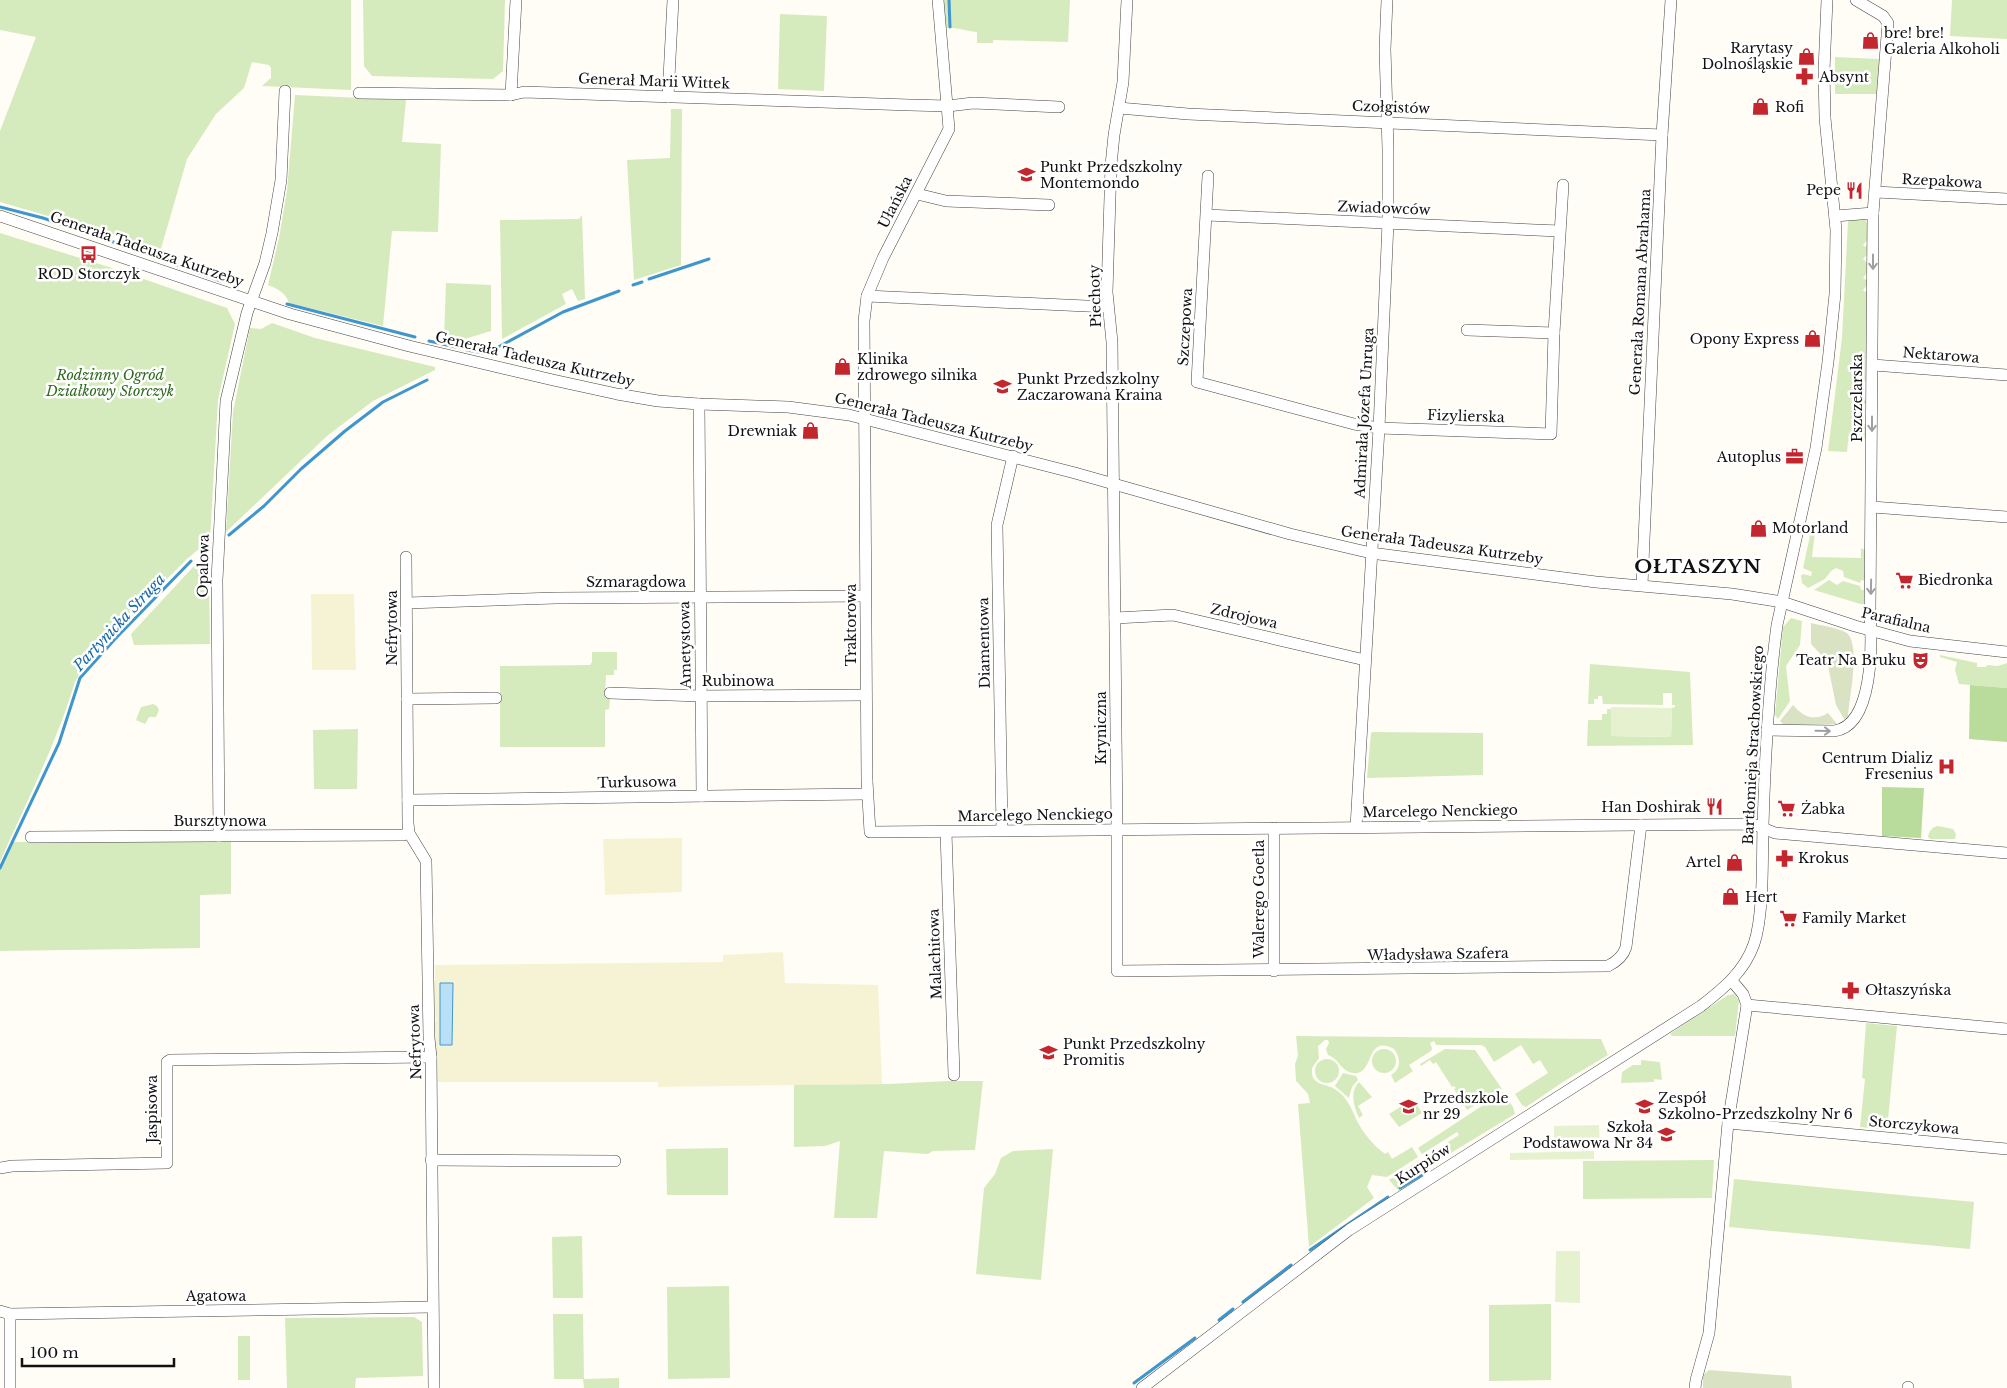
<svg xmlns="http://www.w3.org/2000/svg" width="2007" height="1388" viewBox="0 0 2007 1388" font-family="'Libre Baskerville',serif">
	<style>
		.farmland { fill: #f6f3d4 }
		.green { fill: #d5ebbd }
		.forest { fill: #b9dc9c }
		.cemetery { fill: #d9e3c4 }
		.pitch { fill: #e6f2cf }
		.water { fill: #b9e0f7; stroke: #3f96cf }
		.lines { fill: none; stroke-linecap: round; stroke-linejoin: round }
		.stream { stroke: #3f96cf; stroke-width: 3 }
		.minor-casing { stroke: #444; stroke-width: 12 }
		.minor { stroke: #fff; stroke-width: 11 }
		.oneway { stroke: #a0a0a0 }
		.labels { text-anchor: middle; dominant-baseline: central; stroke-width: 5; stroke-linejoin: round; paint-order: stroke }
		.poi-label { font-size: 14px; fill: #111; stroke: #fff; text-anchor: start }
		.street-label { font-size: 14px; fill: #111; stroke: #fff }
		.park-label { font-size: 14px; font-style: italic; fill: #2f6b1f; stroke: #fff }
		.water-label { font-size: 15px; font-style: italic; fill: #1768a6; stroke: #fff }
		.district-label { font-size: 19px; font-weight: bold; letter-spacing: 1px; fill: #111; stroke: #fff }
	</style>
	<rect width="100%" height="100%" fill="#fffdf5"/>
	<g class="farmland">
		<path d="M311 594H354L356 670H312Z"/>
		<path d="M682 838V892L605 895 603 839Z"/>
		<path d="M783 952 785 983 878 985 882 1084 658 1087V1082H436L434 1022H436L433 983 435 980V965L723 962V955Z"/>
	</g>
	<g class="green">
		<path d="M0 0H351V90L262 86 271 78V68L269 65 252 62 244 88 216 114 187 159 160 252 117 236 0 202V131L36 37 0 30Z"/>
		<path d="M363 0H505L503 71 493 79 372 76 364 66Z"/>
		<path d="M943 0H1070L1068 42 993 40V43H977V32C965 31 956 27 945 28Z"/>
		<path d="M1952 0H2007V39L1950 36Z"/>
		<path d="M780 14 827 16 824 91 778 89Z"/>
		<path d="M1835 57 1880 59 1878 94H1835Z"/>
		<path d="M295 95 406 100 402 142 441 144 438 232 392 231 383 326 289 303C286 293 278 289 268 285L279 238 287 191Z"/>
		<path d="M671 109H682L681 265 634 280 627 160 670 158Z"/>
		<path d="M582 215 585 299 578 301 572 289 562 294 566 304 502 339 500 220 579 219Z"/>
		<path d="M1864 218 1867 223 1869 238 1863 245 1865 247 1868 245 1870 251 1863 259 1866 262 1869 260 1870 269 1863 278 1866 280 1868 278 1870 282 1863 290 1865 292 1868 290V375L1865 382H1863V398L1867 402 1861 407V426L1868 423 1869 436 1861 442H1848L1847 452 1828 451 1842 338 1848 221Z"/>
		<path d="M0 233 112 268 227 308 235 324 218 400 210 540 188 558 169 577 80 673 75 682C56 745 26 802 0 862Z"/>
		<path d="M446 283 491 285V331L458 341 444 339Z"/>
		<path d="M272 323 315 338 435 367V370L373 401 327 436 226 532 233 412 250 328 261 329Z"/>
		<path d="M1813 522 1816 523 1812 557 1861 558V548L1868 552V558L1864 562V570L1868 572 1866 581 1861 580 1860 583 1844 577 1843 571 1836 568 1831 571 1825 579 1808 588 1802 583 1801 576 1803 574 1811 576 1812 572 1803 568Z"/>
		<path d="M194 566 209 580 210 644 134 645 131 634Z"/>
		<path d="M1829 580 1837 585 1843 581 1860 586 1861 590H1864V586H1865L1867 606 1814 590Z"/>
		<path d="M1791 618 1802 621 1800 645 1786 666 1790 701 1778 719 1775 715 1783 627Z"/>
		<path d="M592 652H617V670H614V675H606L605 695 610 699 609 709 605 710V747H500V666L590 665 592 662Z"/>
		<path d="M1940 655 1977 663V667H1986L1987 665 1998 666 2007 663V688L1959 684 1955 670 1957 662 1940 657Z"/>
		<path d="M1590 664 1690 672 1693 745 1587 746 1588 720H1602V714H1607V709H1611V736L1671 737 1672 708 1675 707V705H1672V693H1663V705L1603 704 1602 696H1598V699H1594V704H1588Z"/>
		<path d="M153 704 157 706 159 710 156 717H149L145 724 136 720 141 707Z"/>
		<path d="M358 729 357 789H314L313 730Z"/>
		<path d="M1373 732 1483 733V775L1367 778 1371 733Z"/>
		<path d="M1938 826 1953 829 1956 834 1955 839H1930L1928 837C1929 831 1932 827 1938 826Z"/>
		<path d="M231 840V894L200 895V948L0 951V870L13 842Z"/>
		<path d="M1734 994 1739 1000 1735 1036H1672L1670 1034 1728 995Z"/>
		<path d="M1866 1023 1897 1026 1887 1130 1860 1127 1865 1079 1862 1078Z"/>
		<path d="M1296 1036 1601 1039 1608 1055 1566 1080 1526 1107 1522 1105 1515 1094 1548 1073 1540 1060 1533 1064 1521 1045 1494 1062 1485 1047 1481 1045H1436L1434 1041 1430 1043 1432 1048 1431 1051 1409 1065 1413 1071 1395 1083 1391 1075C1401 1069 1401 1058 1394 1049 1365 1033 1375 1076 1353 1073 1342 1072 1339 1059 1328 1055L1326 1049 1329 1043 1328 1040H1325L1318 1046 1319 1058 1312 1068C1311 1083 1319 1083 1331 1087 1346 1094 1351 1107 1357 1121 1364 1134 1373 1145 1385 1154L1388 1152 1392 1159 1412 1147 1418 1157 1387 1177 1372 1175 1367 1187 1374 1198 1309 1247 1298 1104 1310 1103 1308 1094 1296 1081 1295 1064 1298 1056Z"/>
		<path d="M1445 1049 1475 1050 1502 1089 1467 1110 1454 1089 1456 1088 1454 1086 1452 1087 1436 1062 1433 1064 1430 1060 1421 1066 1420 1064Z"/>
		<circle cx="1384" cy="1061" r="12"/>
		<circle cx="1327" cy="1071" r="12"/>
		<path d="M1641 1060 1660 1062 1662 1080 1654 1079V1082L1621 1083 1622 1072 1633 1065H1641Z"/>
		<path d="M1343 1073 1356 1076 1358 1080 1352 1087 1349 1098 1335 1086Z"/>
		<path d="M948 1081H983L975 1150 933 1151 928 1154 884 1151 877 1218H834L840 1141 825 1146 794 1147V1085L889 1084Z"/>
		<path d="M1359 1082 1372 1097 1358 1106 1363 1115 1359 1118C1354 1106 1349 1093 1359 1082Z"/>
		<path d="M1503 1092 1513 1107 1515 1114 1431 1165 1425 1157 1459 1135 1457 1132 1422 1154 1418 1148Z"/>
		<path d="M1413 1099 1422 1113 1399 1127 1389 1114Z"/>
		<path d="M728 1148V1195H667L666 1149Z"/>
		<path d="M1053 1149 1041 1280 976 1274 984 1188 995 1174 1001 1158 1013 1151Z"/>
		<path d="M1420 1160 1428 1173 1400 1192 1389 1180Z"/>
		<path d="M1714 1160 1712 1198 1583 1199V1161Z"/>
		<path d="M1734 1179 1974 1202 1970 1249 1729 1227Z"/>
		<path d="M582 1236 583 1298H553L552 1237Z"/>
		<path d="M729 1286 730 1378 668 1379 667 1287Z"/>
		<path d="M1551 1304V1380L1489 1381V1305Z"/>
		<path d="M553 1314H583L584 1379 619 1378V1388H584L583 1379H554Z"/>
		<path d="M414 1317 422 1322 423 1376 356 1378 355 1388H287L285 1318Z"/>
		<rect x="238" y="1336" width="12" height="44"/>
	</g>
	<g class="forest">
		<path d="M1970 685 2007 688V742L1969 739Z"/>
		<path d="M1882 787 1924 788 1921 838 1882 836Z"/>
	</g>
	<g class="cemetery">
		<path d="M1811 623C1822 626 1835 627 1845 632 1862 640 1849 700 1848 717L1844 719 1836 705 1827 661 1811 644Z"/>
		<path d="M1793 705C1802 716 1814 722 1828 713L1837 724 1784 725 1780 721Z"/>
		<path d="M1709 1370 1791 1376 1792 1388H1703V1375Z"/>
	</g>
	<g class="pitch">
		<path d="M1611 707 1672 708 1671 737 1611 736Z"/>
		<path d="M1599 1125 1600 1148 1554 1149V1126Z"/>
		<path d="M1594 1151V1159L1510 1160V1153Z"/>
		<path d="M1556 1251H1580V1303L1555 1302Z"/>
	</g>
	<path class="water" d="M440 983H453L452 1045H440Z"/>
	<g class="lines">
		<g class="stream">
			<path d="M949 0 950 27"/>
			<path d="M0 207 43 218 154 256"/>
			<path d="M170 262 221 281"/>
			<path d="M649 279 709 259"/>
			<path d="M633 285 642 282"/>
			<path d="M287 304 415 337"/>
			<path d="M429 341 456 347"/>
			<path d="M467 350 484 353 489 352 563 312 619 291"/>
			<path d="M229 535 264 506 301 469 345 431 383 402 427 380"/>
			<path d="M0 868 59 743 80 678 115 639 191 561"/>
			<path d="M1400 1188 1425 1173"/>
			<path d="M1310 1250 1388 1197"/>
			<path d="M1243 1302 1291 1265"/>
			<path d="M1219 1320 1233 1309"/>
			<path d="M1134 1383 1195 1338"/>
		</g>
		<defs>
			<g id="minor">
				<path d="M938 0 949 129 883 258 867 296 864 321 867 781 870 832 1753 824 1775 833 2007 853"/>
				<path d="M1127 0 1123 82 1114 135 1111 165 1107 292 1112 342 1117 829V971L1608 966C1616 962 1623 957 1626 947L1641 825"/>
				<path d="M359 93 511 95 524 92 910 105 948 106 973 103 1059 107"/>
				<path d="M511 95 516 0"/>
				<path d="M668 97 673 0"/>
				<path d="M1119 108 1188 114 1662 135"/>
				<path d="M1208 176 1197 382 1354 424 1379 428 1551 434 1554 333 1563 185"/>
				<path d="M1876 192 2007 199"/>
				<path d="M917 194 946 201 1049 205"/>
				<path d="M1207 215 1559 231"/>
				<path d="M0 216 290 314 409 346 553 380 617 394 658 401 699 404 788 407 849 415 1075 473 1290 534 1371 553 1596 582 1732 594 1782 602 1855 626 1910 641 2007 652"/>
				<path d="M1835 216 1873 213"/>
				<path d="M867 296 1108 307"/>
				<path d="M1467 330 1554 333"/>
				<path d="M1873 365 2007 375"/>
				<path d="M699 404 702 796"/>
				<path d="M1872 507 2007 517"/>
				<path d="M406 557 408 823 409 833 426 861 429 1038 431 1057 434 1388"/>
				<path d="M1642 585 1662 135 1671 0"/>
				<path d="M407 603 556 598 865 596"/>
				<path d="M1115 618 1173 615 1365 660"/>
				<path d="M610 693 700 696 866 695"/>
				<path d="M407 699 496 698"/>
				<path d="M1767 730 1834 731C1874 726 1872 643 1870 613L1873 213 1888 23 1883 16 1856 0"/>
				<path d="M408 800 867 794"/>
				<path d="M1356 827 1379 428 1388 223V149L1385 49 1387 0"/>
				<path d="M1274 828V971"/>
				<path d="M1002 830 997 525 1013 456"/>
				<path d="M946 832 954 1075"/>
				<path d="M219 836 217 580 226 401 247 313 265 263 272 233 281 180 285 91"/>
				<path d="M31 837 403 835 409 833"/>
				<path d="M1747 1005 2007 1029"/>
				<path d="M1728 1123 2007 1149"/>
				<path d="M431 1160 615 1161"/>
				<path d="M0 1168 12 1166 167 1163V1062L170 1060 431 1057"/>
				<path d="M0 1311 10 1314 432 1307"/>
				<path d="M10 1314V1388"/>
				<path d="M1908 1387V1388"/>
				<path d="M1142 1388 1349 1230 1701 1006C1724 988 1744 972 1754 944 1764 914 1762 859 1763 826 1765 759 1768 692 1777 625L1816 448 1828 362 1835 294 1836 230 1825 118 1824 71 1827 0"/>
				<path d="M1695 1388 1696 1380 1709 1333 1728 1123 1747 1005 1743 994 1732 981"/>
			</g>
		</defs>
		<use href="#minor" class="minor-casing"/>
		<use href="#minor" class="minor"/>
	</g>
	<defs><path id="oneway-shaft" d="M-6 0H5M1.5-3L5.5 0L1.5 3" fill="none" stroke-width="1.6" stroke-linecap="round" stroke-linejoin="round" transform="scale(1.25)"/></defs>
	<g class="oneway">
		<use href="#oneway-shaft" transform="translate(1873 262) rotate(90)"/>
		<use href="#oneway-shaft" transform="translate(1872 424) rotate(90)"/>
		<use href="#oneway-shaft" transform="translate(1871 587) rotate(91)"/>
		<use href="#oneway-shaft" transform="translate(1823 731) rotate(1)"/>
	</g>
	<defs>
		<symbol id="shop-bare" viewBox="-9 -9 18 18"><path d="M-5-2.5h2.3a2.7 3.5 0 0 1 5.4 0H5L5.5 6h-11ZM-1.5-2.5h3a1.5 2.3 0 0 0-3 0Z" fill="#c4262e" stroke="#fff" stroke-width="2.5" paint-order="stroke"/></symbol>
		<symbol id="pharmacy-bare" viewBox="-9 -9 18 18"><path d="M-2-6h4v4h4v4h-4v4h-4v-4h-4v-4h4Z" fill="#c4262e" stroke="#fff" stroke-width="2.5" paint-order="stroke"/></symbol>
		<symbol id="school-bare" viewBox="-9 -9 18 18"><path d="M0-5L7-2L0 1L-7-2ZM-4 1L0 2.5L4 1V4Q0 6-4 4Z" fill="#c4262e" stroke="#fff" stroke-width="2.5" paint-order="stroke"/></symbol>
		<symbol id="restaurant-bare" viewBox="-9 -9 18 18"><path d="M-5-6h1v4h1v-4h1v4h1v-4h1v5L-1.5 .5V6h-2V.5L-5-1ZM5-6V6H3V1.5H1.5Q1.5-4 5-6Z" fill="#c4262e" stroke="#fff" stroke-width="2.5" paint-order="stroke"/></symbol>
		<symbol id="bus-bare" viewBox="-9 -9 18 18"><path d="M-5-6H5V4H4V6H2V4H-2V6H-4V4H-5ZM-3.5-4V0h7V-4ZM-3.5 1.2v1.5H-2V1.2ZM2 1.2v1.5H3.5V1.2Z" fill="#c4262e" stroke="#fff" stroke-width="2.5" paint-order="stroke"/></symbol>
		<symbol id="office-bare" viewBox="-9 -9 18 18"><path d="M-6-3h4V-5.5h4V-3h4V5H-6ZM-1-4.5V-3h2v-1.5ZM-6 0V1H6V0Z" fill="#c4262e" stroke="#fff" stroke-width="2.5" paint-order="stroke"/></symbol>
		<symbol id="supermarket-bare" viewBox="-9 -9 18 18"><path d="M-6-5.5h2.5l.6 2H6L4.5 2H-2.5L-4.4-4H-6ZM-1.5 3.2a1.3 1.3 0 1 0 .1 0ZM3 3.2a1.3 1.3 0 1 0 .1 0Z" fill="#c4262e" stroke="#fff" stroke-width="2.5" paint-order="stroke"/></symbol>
		<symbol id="theatre-bare" viewBox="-9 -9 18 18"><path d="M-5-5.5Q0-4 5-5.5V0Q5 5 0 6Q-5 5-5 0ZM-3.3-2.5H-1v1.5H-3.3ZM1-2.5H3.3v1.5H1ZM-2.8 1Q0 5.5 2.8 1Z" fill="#c4262e" stroke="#fff" stroke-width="2.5" paint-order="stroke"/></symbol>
		<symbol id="hospital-bare" viewBox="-9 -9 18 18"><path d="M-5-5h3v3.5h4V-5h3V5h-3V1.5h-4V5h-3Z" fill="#c4262e" stroke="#fff" stroke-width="2.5" paint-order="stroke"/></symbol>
	</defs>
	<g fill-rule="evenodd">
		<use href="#shop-bare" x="1858" y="28" width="25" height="25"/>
		<use href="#shop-bare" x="1794" y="44" width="25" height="25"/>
		<use href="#pharmacy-bare" x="1792" y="64" width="25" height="25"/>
		<use href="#shop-bare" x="1748" y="94" width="25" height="25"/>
		<use href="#school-bare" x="1014" y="162" width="25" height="25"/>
		<use href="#restaurant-bare" x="1842" y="178" width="25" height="25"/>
		<use href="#bus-bare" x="76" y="242" width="25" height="25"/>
		<use href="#shop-bare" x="1800" y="326" width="25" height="25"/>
		<use href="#shop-bare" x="830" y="354" width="25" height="25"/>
		<use href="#school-bare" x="990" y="374" width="25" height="25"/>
		<use href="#shop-bare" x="798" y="418" width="25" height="25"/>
		<use href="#office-bare" x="1782" y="444" width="25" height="25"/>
		<use href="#shop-bare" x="1746" y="516" width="25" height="25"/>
		<use href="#supermarket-bare" x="1892" y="568" width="25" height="25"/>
		<use href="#theatre-bare" x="1908" y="648" width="25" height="25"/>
		<use href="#hospital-bare" x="1934" y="754" width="25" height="25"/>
		<use href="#restaurant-bare" x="1702" y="794" width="25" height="25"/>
		<use href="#supermarket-bare" x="1774" y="796" width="25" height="25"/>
		<use href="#pharmacy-bare" x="1772" y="846" width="25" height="25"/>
		<use href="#shop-bare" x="1722" y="850" width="25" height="25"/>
		<use href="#shop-bare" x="1718" y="884" width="25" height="25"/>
		<use href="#supermarket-bare" x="1776" y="906" width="25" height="25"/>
		<use href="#pharmacy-bare" x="1838" y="978" width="25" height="25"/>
		<use href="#school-bare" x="1036" y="1040" width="25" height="25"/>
		<use href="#school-bare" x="1396" y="1094" width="25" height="25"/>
		<use href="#school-bare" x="1632" y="1094" width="25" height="25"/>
		<use href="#school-bare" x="1654" y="1122" width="25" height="25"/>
	</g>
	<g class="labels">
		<g class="poi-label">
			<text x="1884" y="33">bre! bre!<tspan x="1884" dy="16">Galeria Alkoholi</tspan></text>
			<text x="1793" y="48" text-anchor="end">Rarytasy<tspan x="1793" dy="16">Dolnośląskie</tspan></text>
			<text x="1819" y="77">Absynt</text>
			<text x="1775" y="107">Rofi</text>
			<text x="1040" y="167">Punkt Przedszkolny<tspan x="1040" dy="16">Montemondo</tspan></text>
			<text x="1841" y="190" text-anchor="end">Pepe</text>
			<text x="89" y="274" text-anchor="middle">ROD Storczyk</text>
			<text x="1799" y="339" text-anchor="end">Opony Express</text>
			<text x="857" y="359">Klinika<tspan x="857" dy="16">zdrowego silnika</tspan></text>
			<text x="1017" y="379">Punkt Przedszkolny<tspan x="1017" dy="16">Zaczarowana Kraina</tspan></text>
			<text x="797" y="431" text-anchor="end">Drewniak</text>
			<text x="1781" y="457" text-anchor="end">Autoplus</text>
			<text x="1772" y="528">Motorland</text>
			<text x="1918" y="580">Biedronka</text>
			<text x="1906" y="660" text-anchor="end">Teatr Na Bruku</text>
			<text x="1933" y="758" text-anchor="end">Centrum Dializ<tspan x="1933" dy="16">Fresenius</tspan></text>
			<text x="1701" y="807" text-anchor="end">Han Doshirak</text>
			<text x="1801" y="809">Żabka</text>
			<text x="1798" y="858">Krokus</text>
			<text x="1721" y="862" text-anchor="end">Artel</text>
			<text x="1745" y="897">Hert</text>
			<text x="1802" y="918">Family Market</text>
			<text x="1865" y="990">Ołtaszyńska</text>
			<text x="1063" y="1044">Punkt Przedszkolny<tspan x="1063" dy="16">Promitis</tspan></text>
			<text x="1423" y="1098">Przedszkole<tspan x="1423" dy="16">nr 29</tspan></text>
			<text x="1658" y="1098">Zespół<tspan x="1658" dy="16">Szkolno-Przedszkolny Nr 6</tspan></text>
			<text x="1653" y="1127" text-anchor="end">Szkoła<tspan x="1653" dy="16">Podstawowa Nr 34</tspan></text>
		</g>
		<g class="street-label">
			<text transform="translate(654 81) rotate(2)">Generał Marii Wittek</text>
			<text transform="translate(1391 107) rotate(2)">Czołgistów</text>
			<text transform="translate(1942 181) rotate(3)">Rzepakowa</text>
			<text transform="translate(895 202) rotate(-63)">Ułańska</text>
			<text transform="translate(1384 208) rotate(2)">Zwiadowców</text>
			<text transform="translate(147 249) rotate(19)">Generała Tadeusza Kutrzeby</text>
			<text transform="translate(1640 292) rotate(-87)">Generała Romana Abrahama</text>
			<text transform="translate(1095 296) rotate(-92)">Piechoty</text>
			<text transform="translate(1185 327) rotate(-87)">Szczepowa</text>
			<text transform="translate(1941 355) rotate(4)">Nektarowa</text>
			<text transform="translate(535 359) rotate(13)">Generała Tadeusza Kutrzeby</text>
			<text transform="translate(1857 398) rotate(-90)">Pszczelarska</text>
			<text transform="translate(1364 413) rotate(-87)">Admirała Józefa Unruga</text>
			<text transform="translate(1466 416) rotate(2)">Fizylierska</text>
			<text transform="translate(934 422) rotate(14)">Generała Tadeusza Kutrzeby</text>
			<text transform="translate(1442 545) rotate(8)">Generała Tadeusza Kutrzeby</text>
			<text transform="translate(203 566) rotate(-89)">Opalowa</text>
			<text x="636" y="582">Szmaragdowa</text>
			<text transform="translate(1244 616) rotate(13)">Zdrojowa</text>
			<text transform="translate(1896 620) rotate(13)">Parafialna</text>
			<text transform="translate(851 625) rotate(-90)">Traktorowa</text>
			<text transform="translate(392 628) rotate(-90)">Nefrytowa</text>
			<text transform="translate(984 643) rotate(-91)">Diamentowa</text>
			<text transform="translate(685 645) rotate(-91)">Ametystowa</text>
			<text x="738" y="681">Rubinowa</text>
			<text transform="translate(1101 728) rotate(-90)">Kryniczna</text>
			<text transform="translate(1753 745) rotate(-87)">Bartłomieja Strachowskiego</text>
			<text transform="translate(637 782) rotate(-1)">Turkusowa</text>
			<text transform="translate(1440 811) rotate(-1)">Marcelego Nenckiego</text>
			<text transform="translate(1035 815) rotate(-1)">Marcelego Nenckiego</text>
			<text x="220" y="821">Bursztynowa</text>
			<text transform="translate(1259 899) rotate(-90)">Walerego Goetla</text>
			<text transform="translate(935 954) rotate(-92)">Malachitowa</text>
			<text transform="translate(1438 954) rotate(-1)">Władysława Szafera</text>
			<text transform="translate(415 1042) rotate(-92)">Nefrytowa</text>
			<text transform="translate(152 1109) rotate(-90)">Jaspisowa</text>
			<text transform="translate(1914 1125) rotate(5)">Storczykowa</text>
			<text transform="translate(1423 1164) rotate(-33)">Kurpiów</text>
			<text x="216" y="1296">Agatowa</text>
		</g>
		<g class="park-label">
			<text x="110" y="375">Rodzinny Ogród<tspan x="110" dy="16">Działkowy Storczyk</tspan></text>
		</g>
		<g class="water-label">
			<text transform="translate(119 622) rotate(-47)">Partynicka Struga</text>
		</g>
		<g class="district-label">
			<text x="1698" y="566">OŁTASZYN</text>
		</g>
	</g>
	<path d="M22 1358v8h152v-8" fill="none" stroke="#111111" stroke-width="2.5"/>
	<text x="30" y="1358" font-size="15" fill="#111111" stroke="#ffffff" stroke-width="4" paint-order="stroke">100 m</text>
</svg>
